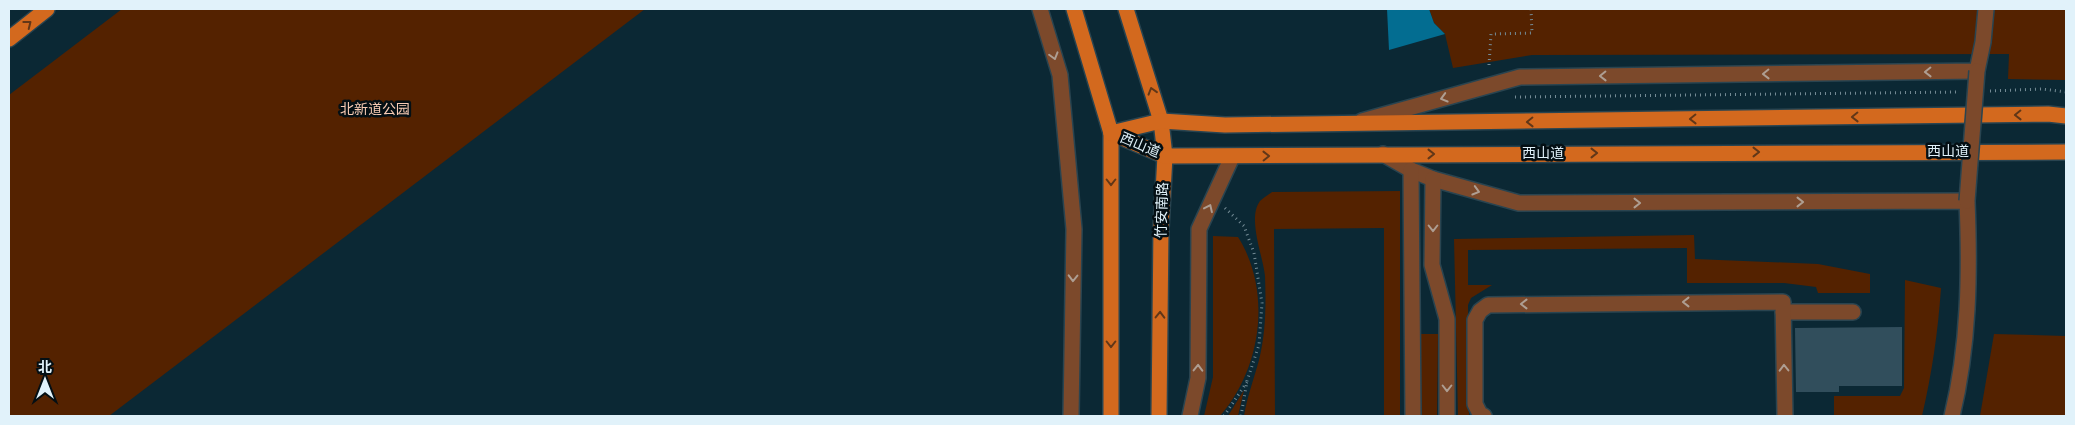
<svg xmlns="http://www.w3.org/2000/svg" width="2075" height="425" viewBox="0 0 2075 425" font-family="Figtree,'Noto Sans SC',sans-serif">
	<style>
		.green { fill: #542200 }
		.water { fill: #036d91 }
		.building { fill: #314e5c }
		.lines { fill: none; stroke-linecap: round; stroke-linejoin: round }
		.minor-casing { stroke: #294450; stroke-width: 18 }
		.major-casing { stroke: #294450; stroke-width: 18 }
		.path { stroke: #748b95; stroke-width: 3; stroke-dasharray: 1 4; stroke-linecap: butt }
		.minor { stroke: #7c492b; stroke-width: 15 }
		.major { stroke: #d3691e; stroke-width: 15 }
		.minor-bridge-casing { stroke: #294450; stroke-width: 18; stroke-linecap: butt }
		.minor-bridge { stroke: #7c492b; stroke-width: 15 }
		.oneway { stroke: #613718 }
		.oneway2 { stroke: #ae9e92 }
		.labels { text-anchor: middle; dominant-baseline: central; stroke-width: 5; stroke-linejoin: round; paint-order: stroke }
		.park-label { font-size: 14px; fill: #f8cbb3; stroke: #040f14 }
		.street-label { font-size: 14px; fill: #e1f2fa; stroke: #040f14 }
	</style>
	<rect width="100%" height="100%" fill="#0b2834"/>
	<g class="green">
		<path d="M122 9H645L109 416H9V95Z"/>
		<path d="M1429 9H2066V80L2008 79 2009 54 1532 55 1453 68 1445 34 1434 23Z"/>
		<path d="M1400 191V416H1384V228L1274 229 1275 416H1244C1247 397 1254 379 1259 360 1266 332 1266 305 1265 276 1263 256 1247 218 1260 201 1263 198 1268 195 1272 192Z"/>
		<path d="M1694 235 1695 259 1818 264 1870 274V293H1818L1816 287 1784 283H1687V248L1468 250V285H1492L1471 298 1468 305 1469 416H1458L1454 239Z"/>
		<path d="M1213 236 1238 237C1272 291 1262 368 1220 416H1204L1213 377Z"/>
		<path d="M1905 280 1941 288C1938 332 1932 373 1922 416H1834V396H1900L1904 388Z"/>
		<path d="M1421 334H1438L1437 416H1421Z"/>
		<path d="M1994 334 2066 336V416H1980Z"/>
		<path d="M1244 390 1238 416H1228Z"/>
	</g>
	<path class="water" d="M1387 9H1429L1434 23 1445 34 1389 50Z"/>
	<path class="building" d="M1902 327V386H1839V392H1796L1795 328Z"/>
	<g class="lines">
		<defs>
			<g id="minor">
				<path d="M1040 9 1060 75 1074 229 1071 416"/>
				<path d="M1362 121 1520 77 1977 71 1983 42 1986 9"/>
				<path d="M1383 154 1411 170 1433 179 1519 203 1967 201C1970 273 1969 346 1952 416"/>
				<path d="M1411 170 1413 416"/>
				<path d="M1433 179 1432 265 1447 319V416"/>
				<path d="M1783 312H1853"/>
				<path d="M1190 416 1198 378 1199 229 1232 157"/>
				<path d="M1484 416 1480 414 1475 404V320L1480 311 1488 305 1783 302 1785 416"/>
			</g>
			<g id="major">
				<path d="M1074 9 1111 133V416"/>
				<path d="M1126 9 1161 121 1165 156 1161 228 1159 416"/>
				<path d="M9 39 47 9"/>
				<path d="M1111 133 1165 156 2066 152"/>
				<path d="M1111 133 1161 121 1225 125 2048 114 2066 116"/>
			</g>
		</defs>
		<use href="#minor" class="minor-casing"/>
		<use href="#major" class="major-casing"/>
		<g class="path">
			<path d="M1489 65 1491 34 1532 33 1531 9"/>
			<path d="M1990 91 2042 89 2066 92"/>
			<path d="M1515 97 1959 92"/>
			<path d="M1225 208 1244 226 1254 253 1262 303 1259 345 1247 381 1241 416"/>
			<path d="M1224 416 1247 382"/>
		</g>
		<use href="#minor" class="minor"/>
		<use href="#major" class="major"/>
		<defs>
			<path id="minor-bridge" d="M1967 201 1977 71"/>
		</defs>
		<use href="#minor-bridge" class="minor-bridge-casing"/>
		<use href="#minor-bridge" class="minor-bridge"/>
	</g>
	<defs><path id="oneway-chevron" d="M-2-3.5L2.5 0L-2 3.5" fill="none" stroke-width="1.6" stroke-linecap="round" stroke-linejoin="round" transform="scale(1.25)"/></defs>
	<g class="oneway">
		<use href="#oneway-chevron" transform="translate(28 24) rotate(-38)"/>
		<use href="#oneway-chevron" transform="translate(1152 91) rotate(-107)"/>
		<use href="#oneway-chevron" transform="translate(2018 115) rotate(179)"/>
		<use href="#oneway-chevron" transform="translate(1855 117) rotate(179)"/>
		<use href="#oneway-chevron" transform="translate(1693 119) rotate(179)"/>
		<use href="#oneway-chevron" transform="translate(1530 122) rotate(179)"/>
		<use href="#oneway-chevron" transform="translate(1756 152)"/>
		<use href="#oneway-chevron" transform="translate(1594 153)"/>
		<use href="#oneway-chevron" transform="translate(1431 154)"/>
		<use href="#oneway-chevron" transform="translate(1266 156) rotate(-1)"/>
		<use href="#oneway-chevron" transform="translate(1111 182) rotate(90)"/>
		<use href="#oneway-chevron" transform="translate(1160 315) rotate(-89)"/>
		<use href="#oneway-chevron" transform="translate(1111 344) rotate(90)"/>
	</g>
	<g class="oneway2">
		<use href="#oneway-chevron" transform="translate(1054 56) rotate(74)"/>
		<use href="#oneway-chevron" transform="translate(1928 72) rotate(179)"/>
		<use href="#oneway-chevron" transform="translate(1766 74) rotate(179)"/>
		<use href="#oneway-chevron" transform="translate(1603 76) rotate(179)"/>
		<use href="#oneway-chevron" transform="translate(1444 98) rotate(164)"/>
		<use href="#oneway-chevron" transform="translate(1476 191) rotate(16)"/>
		<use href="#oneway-chevron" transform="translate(1800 202)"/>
		<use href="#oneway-chevron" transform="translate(1637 203)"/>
		<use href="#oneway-chevron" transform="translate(1209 208) rotate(-65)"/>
		<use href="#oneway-chevron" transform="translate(1433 228) rotate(90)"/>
		<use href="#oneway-chevron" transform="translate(1073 278) rotate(91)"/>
		<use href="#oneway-chevron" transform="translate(1686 302) rotate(180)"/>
		<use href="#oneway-chevron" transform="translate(1524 304) rotate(180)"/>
		<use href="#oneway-chevron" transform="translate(1198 368) rotate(-89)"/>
		<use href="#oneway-chevron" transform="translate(1784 368) rotate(-91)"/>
		<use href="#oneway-chevron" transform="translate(1447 388) rotate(90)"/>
	</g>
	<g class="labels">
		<g class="park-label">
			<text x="375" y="109">北新道公园</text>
		</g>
		<g class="street-label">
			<text transform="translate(1140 145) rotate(23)">西山道</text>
			<text x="1948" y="151">西山道</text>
			<text x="1543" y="153">西山道</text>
			<text transform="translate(1162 210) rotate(-88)">竹安南路</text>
		</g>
	</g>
	<rect width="2075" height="425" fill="none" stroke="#e1f2fa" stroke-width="20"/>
	<g transform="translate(45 380)" stroke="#040f14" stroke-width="4" paint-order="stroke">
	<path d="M0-4L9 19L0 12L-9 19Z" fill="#e1f2fa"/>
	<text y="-8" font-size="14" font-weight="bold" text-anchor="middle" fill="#e1f2fa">北</text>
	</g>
</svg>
